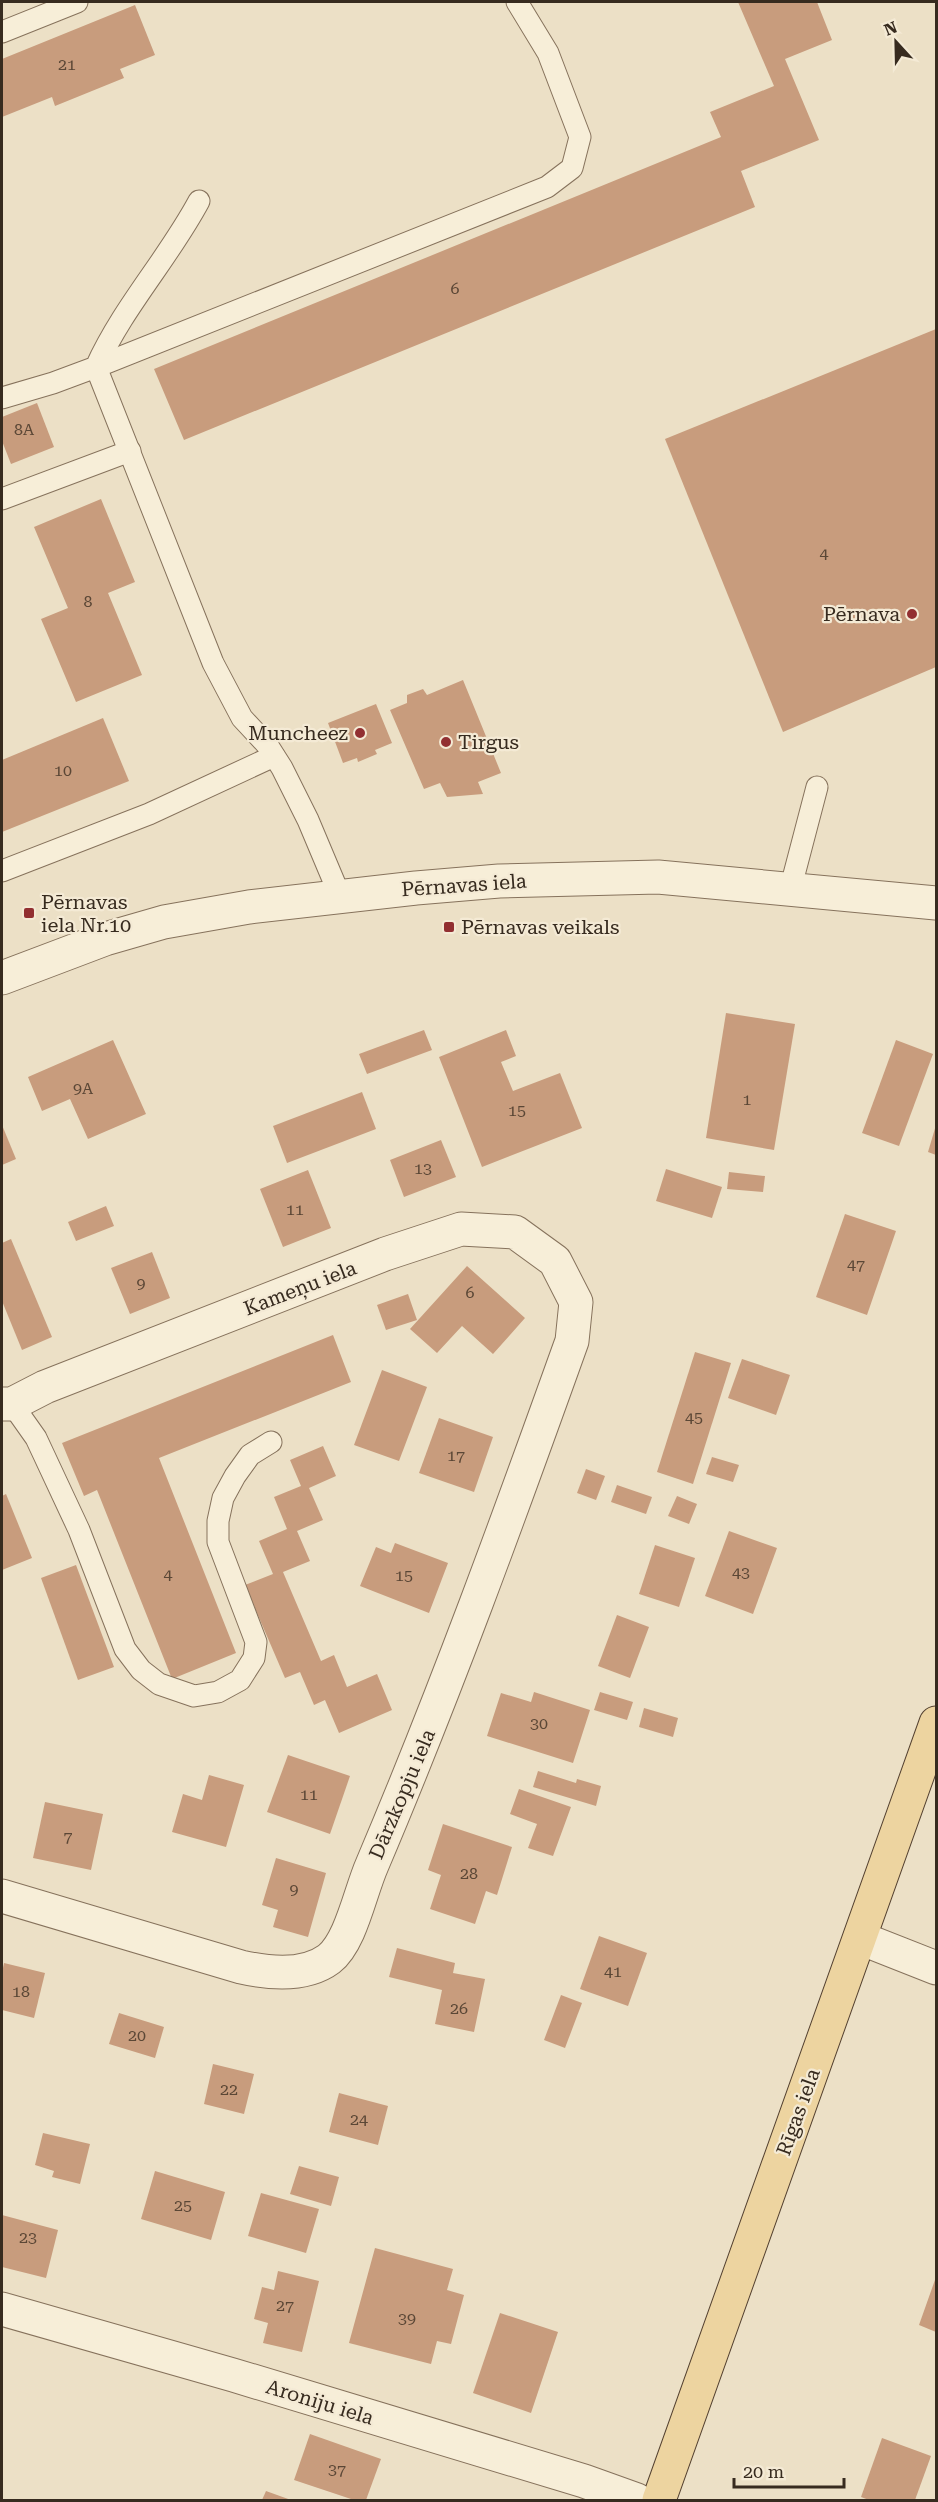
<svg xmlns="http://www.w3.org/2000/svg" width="938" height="2502" viewBox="0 0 938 2502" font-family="'Roboto Serif',serif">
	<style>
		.building { fill: #c89c7d }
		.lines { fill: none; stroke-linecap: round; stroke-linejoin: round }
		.service-casing { stroke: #86725c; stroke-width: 23 }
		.minor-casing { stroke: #86725c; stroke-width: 35 }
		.primary-casing { stroke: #544130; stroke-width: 35 }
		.service { stroke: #f7eed8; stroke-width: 21 }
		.minor { stroke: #f7eed8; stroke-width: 33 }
		.primary { stroke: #edd4a0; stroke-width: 33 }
		.poi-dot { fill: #922f31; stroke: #f4ead5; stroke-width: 2 }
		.labels { text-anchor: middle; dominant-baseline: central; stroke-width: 4.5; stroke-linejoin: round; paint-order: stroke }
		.number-label { font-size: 16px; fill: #5b4736 }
		.poi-label { font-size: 20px; fill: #372b1f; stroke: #f4ead5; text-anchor: start }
		.street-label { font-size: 20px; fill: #372b1f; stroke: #f4ead5 }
	</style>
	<rect width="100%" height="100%" fill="#ece0c6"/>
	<g class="building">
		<path d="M738 2H817L832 40 785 59 819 140 741 171 755 207 184 440 154 369 721 137 710 112 774 86Z"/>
		<path d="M135 5 155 55 120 69 124 78 55 106 52 97 2 117V59Z"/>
		<path d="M936 329V667L783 732 665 439Z"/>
		<path d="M37 403 54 447 11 464 2 441V417Z"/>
		<path d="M101 499 135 582 108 593 142 675 76 702 41 619 68 608 34 527Z"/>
		<path d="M463 680 501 773 478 782 483 794 447 797 440 783 424 789 390 710 407 703V695L423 689 427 695Z"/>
		<path d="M376 704 392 743 375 750 377 754 358 762 357 758 343 763 328 723Z"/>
		<path d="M103 718 129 781 2 832V760Z"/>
		<path d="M726 1013 795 1024 774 1150 706 1138Z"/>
		<path d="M424 1030 432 1050 367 1074 359 1054Z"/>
		<path d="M506 1030 516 1056 501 1062 513 1091 560 1073 582 1128 482 1167 439 1057Z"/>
		<path d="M113 1040 146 1114 88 1139 70 1099 42 1111 28 1077Z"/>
		<path d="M896 1040 933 1054 899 1146 862 1133Z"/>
		<path d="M362 1092 376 1129 287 1163 273 1126Z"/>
		<path d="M2 1125 16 1159 2 1165Z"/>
		<path d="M936 1125V1155L928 1152Z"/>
		<path d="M441 1140 456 1177 404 1197 390 1160Z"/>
		<path d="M666 1169 722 1187 712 1218 656 1201Z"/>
		<path d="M308 1170 331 1228 283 1247 260 1189Z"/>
		<path d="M729 1172 765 1176 763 1192 727 1189Z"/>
		<path d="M106 1206 114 1226 76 1241 68 1222Z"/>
		<path d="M845 1214 896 1231 867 1315 816 1297Z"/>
		<path d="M11 1239 52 1337 22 1350 2 1301V1243Z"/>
		<path d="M152 1252 170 1298 130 1314 111 1268Z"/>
		<path d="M467 1266 525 1318 493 1354 462 1326 437 1353 410 1329Z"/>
		<path d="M408 1294 417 1320 386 1330 377 1305Z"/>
		<path d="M333 1335 351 1382 159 1458 236 1653 172 1679 97 1490 84 1496 62 1443Z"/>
		<path d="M695 1352 731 1363 693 1484 657 1472Z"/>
		<path d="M742 1359 790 1375 776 1415 728 1398Z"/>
		<path d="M382 1370 427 1387 399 1461 354 1445Z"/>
		<path d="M439 1418 493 1437 474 1492 419 1473Z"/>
		<path d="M323 1446 336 1476 309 1488 323 1520 297 1531 310 1561 283 1572 321 1661 334 1655 347 1687 377 1674 392 1710 339 1733 325 1700 314 1705 300 1672 285 1678 245 1585 273 1574 259 1541 287 1529 274 1497 301 1486 290 1460Z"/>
		<path d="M712 1457 739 1465 733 1482 706 1474Z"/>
		<path d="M586 1469 605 1476 596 1500 577 1493Z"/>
		<path d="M617 1485 652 1497 646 1514 611 1502Z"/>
		<path d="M6 1494 32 1558 2 1570V1496Z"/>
		<path d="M677 1496 697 1504 689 1524 668 1516Z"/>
		<path d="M729 1531 777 1548 753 1614 705 1596Z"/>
		<path d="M395 1543 448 1563 429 1613 360 1586 376 1547 391 1553Z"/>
		<path d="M655 1545 695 1558 679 1607 639 1594Z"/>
		<path d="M76 1565 114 1667 78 1680 41 1578Z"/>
		<path d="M617 1615 649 1627 630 1678 598 1666Z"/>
		<path d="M534 1692 590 1710 573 1763 487 1736 501 1693 531 1702Z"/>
		<path d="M600 1692 633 1702 627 1720 594 1710Z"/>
		<path d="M644 1708 678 1718 673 1737 639 1727Z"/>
		<path d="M288 1755 350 1776 330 1834 267 1812Z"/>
		<path d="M538 1771 576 1783 577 1779 601 1786 596 1806 533 1787Z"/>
		<path d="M209 1775 244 1785 226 1847 172 1832 183 1794 202 1800Z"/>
		<path d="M519 1789 571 1807 553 1856 528 1848 537 1824 510 1814Z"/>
		<path d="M45 1802 103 1814 91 1870 33 1858Z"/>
		<path d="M443 1824 512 1847 497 1895 486 1891 475 1924 430 1909 441 1875 428 1870Z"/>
		<path d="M276 1858 326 1873 308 1937 273 1927 278 1910 262 1905Z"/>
		<path d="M599 1936 647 1953 628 2006 580 1989Z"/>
		<path d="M397 1948 455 1963 453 1973 485 1979 474 2032 435 2024 442 1990 389 1977Z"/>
		<path d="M4 1963 45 1973 34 2018 2 2010V1973Z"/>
		<path d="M561 1995 582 2003 565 2048 544 2040Z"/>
		<path d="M119 2013 164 2027 155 2058 109 2044Z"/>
		<path d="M213 2064 254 2074 244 2114 204 2104Z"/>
		<path d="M339 2093 388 2106 378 2145 329 2132Z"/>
		<path d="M43 2133 90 2144 80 2184 52 2177 54 2171 35 2165Z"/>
		<path d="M299 2166 339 2177 331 2206 290 2194Z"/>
		<path d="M155 2171 225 2192 211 2240 141 2219Z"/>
		<path d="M261 2193 319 2209 306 2253 248 2236Z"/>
		<path d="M2 2215 58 2230 46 2278 2 2267Z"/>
		<path d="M375 2248 453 2269 447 2290 464 2295 451 2344 437 2341 431 2364 349 2343Z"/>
		<path d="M278 2271 319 2281 302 2352 263 2343 268 2323 254 2319 262 2287 274 2290Z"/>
		<path d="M936 2277V2332L919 2325Z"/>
		<path d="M500 2313 558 2332 531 2413 473 2393Z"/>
		<path d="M310 2434 381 2459 366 2500H354L294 2480Z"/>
		<path d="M882 2438 931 2456 915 2500H869L861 2497Z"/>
		<path d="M266 2491 291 2500H262Z"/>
	</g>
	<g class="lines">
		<defs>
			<g id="service">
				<path d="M2 32 77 2"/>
				<path d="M2 398 53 383 96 367C123 307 168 259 199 201"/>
				<path d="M2 499 130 451"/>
				<path d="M2 871 149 814 274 756"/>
				<path d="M790 890 817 787"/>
				<path d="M340 896 308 820 282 768 268 746 242 718 213 663 96 367 547 187 572 168 580 137 548 53 517 2"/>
				<path d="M12 1404 36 1438 79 1530 125 1649 141 1670 159 1684 194 1696 218 1692 240 1680 254 1658 256 1642 218 1542V1521L223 1498 235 1476 250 1455 271 1442"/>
			</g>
			<g id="minor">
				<path d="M2 978 105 939 164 922 249 907 416 888 499 881 658 877 936 903"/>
				<path d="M2 1404H12L45 1387 385 1254 461 1229 515 1232 555 1261 576 1302 572 1341C509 1517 445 1693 372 1865 360 1892 351 1942 329 1959 305 1977 268 1973 241 1967L2 1896"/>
				<path d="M860 1938 936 1968"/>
				<path d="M2 2309 233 2375 584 2481 637 2500"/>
			</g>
			<path id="primary" d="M659 2500 936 1723"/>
		</defs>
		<use href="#service" class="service-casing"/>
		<use href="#minor" class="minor-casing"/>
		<use href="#primary" class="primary-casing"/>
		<use href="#service" class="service"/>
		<use href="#minor" class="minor"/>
		<use href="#primary" class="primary"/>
	</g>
	<g class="poi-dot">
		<circle cx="912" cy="614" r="6"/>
		<circle cx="360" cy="733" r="6"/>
		<circle cx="446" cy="742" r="6"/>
		<rect x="23" y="907" width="12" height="12" rx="3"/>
		<rect x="443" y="921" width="12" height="12" rx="3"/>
	</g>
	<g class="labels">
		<g class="number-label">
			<text x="67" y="64">21</text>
			<text x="455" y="288">6</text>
			<text x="24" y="429">8A</text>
			<text x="824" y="553">4</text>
			<text x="88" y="601">8</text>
			<text x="63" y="770">10</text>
			<text x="83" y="1088">9A</text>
			<text x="747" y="1099">1</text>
			<text x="517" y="1110">15</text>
			<text x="423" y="1168">13</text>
			<text x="295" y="1209">11</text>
			<text x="856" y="1264">47</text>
			<text x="141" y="1283">9</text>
			<text x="470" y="1292">6</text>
			<text x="694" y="1417">45</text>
			<text x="456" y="1455">17</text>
			<text x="741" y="1572">43</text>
			<text x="168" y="1574">4</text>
			<text x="404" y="1575">15</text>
			<text x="539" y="1723">30</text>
			<text x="309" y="1794">11</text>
			<text x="68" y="1836">7</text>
			<text x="469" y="1873">28</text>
			<text x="294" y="1889">9</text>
			<text x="613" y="1971">41</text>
			<text x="21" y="1991">18</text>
			<text x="459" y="2008">26</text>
			<text x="137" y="2035">20</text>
			<text x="229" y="2089">22</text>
			<text x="359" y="2119">24</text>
			<text x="183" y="2205">25</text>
			<text x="28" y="2237">23</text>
			<text x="285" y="2305">27</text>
			<text x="407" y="2318">39</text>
			<text x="337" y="2469">37</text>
		</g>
		<g class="poi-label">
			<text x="900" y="614" text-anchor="end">Pērnava</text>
			<text x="348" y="733" text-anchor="end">Muncheez</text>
			<text x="458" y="742">Tirgus</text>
			<text x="41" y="902">Pērnavas<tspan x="41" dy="23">iela Nr.10</tspan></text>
			<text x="461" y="927">Pērnavas veikals</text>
		</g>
		<g class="street-label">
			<text transform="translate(464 885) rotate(-4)">Pērnavas iela</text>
			<text transform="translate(300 1288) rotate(-21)">Kameņu iela</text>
			<text transform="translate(402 1794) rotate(-67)">Dārzkopju iela</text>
			<text transform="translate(798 2112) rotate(-70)">Rīgas iela</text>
			<text transform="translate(320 2402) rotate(17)">Aroniju iela</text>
		</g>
	</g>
	<rect width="938" height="2502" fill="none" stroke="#372b1f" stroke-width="6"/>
	<g transform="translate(896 42) rotate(338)" stroke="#f4ead5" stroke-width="4.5" paint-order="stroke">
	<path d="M0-4.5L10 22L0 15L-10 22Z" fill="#372b1f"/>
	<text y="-9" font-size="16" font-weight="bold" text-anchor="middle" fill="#372b1f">N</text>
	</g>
	<path d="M734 2478v9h110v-9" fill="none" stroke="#372b1f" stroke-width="3"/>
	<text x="743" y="2478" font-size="18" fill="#372b1f" stroke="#f4ead5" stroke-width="4.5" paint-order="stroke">20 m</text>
</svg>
